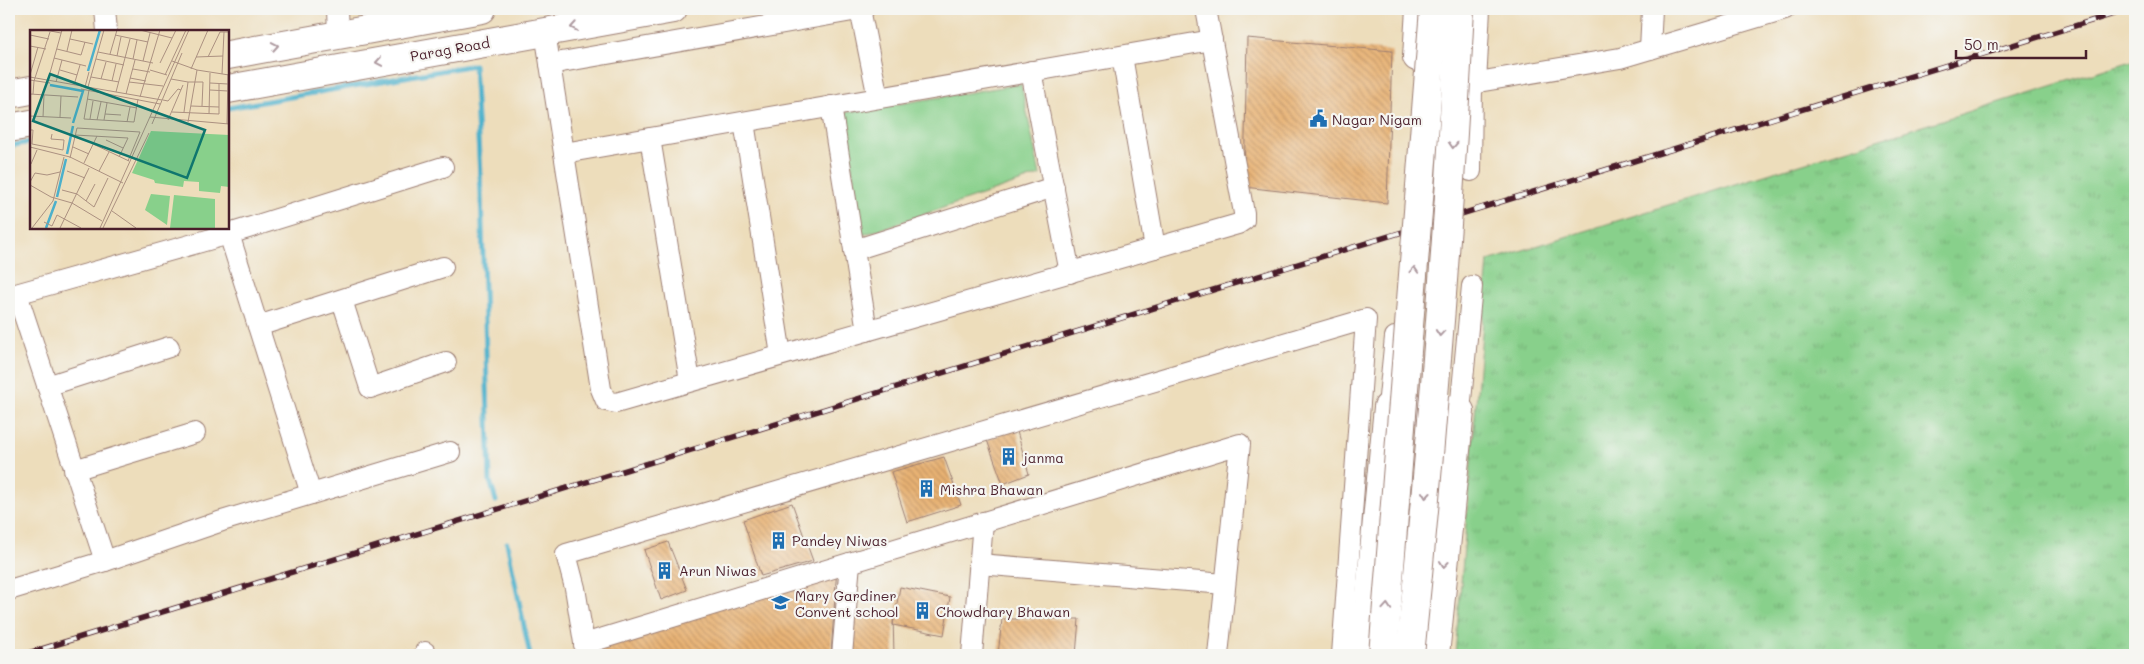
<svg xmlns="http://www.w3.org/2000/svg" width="2144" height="664" viewBox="0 0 2144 664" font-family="Mali,sans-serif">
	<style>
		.grass { fill: url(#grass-tufts); stroke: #69785b }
		.park { fill: #88d08b; stroke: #69785b }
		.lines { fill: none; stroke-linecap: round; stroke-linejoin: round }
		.stream { stroke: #4cb0cb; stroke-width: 5 }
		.building { fill: url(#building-back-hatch) }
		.street-casing { stroke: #9c7e73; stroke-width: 22 }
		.secondary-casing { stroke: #9c7e73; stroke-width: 30 }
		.street { stroke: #fff; stroke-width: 20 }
		.secondary { stroke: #fff; stroke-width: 28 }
		.rail-casing { stroke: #4a1f2b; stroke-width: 5.5 }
		.rail { stroke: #f6f6f2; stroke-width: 4; stroke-dasharray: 11; stroke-linecap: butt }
		.secondary-bridge-casing { stroke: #9c7e73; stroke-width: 30; stroke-linecap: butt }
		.secondary-bridge { stroke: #fff; stroke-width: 28 }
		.oneway { stroke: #ae9aa0 }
		.labels { text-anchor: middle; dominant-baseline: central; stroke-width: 4.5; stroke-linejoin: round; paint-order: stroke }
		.street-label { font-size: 14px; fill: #4a1f2b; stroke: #f6f6f2 }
		.poi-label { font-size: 14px; fill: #4a1f2b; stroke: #f6f6f2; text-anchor: start }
		.inset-river { fill: none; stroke: #4cb0cb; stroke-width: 2.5 }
		.inset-road { fill: none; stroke: #ac9181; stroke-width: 1 }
		.view { fill: #0f766e; fill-opacity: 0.15; stroke: #0f766e; stroke-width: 2.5 }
		.inset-edge { fill: none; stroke: #4a1f2b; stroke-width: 2.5 }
	</style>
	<defs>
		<pattern id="grass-tufts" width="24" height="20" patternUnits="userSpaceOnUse" patternTransform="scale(1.25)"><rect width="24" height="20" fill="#88d08b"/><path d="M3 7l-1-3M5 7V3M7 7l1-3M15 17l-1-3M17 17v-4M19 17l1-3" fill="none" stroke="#77b278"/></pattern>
		<pattern id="building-back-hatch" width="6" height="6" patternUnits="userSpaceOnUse" patternTransform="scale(1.25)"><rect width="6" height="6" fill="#e8b273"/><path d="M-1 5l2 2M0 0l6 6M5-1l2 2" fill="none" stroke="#be905f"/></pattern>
	</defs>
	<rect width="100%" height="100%" fill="#f6f6f2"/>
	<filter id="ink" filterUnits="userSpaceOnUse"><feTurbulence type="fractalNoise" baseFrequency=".02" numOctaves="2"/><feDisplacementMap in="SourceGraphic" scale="10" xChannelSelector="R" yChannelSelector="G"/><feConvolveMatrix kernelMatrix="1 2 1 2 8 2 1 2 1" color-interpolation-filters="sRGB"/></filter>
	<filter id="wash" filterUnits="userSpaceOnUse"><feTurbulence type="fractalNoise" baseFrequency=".0096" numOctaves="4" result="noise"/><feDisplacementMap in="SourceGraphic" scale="20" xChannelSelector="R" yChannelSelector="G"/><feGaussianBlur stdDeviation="1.12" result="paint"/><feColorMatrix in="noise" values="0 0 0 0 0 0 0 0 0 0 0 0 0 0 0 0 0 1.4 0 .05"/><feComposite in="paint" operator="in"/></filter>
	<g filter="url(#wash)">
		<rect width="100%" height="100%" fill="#edddbb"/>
		<path class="grass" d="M2135 60V655H1455L1488 261Z"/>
		<path class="park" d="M1021 84 1040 175 863 235 843 113Z"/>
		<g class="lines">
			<g class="stream">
				<path d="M228 108 474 65 481 193 490 481 496 501"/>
				<path d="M9 146 31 142"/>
				<path d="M507 543 530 655"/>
			</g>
		</g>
		<g id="blocks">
			<g class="building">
				<path d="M1247 38 1392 51 1387 203 1244 187Z"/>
				<path d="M1016 428 1029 474 1003 484 987 440Z"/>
				<path d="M944 457 961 505 907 522 891 472Z"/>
				<path d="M792 503 813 561 761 576 743 520Z"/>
				<path d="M668 542 687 590 661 600 644 550Z"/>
				<path d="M837 566 831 655H593L591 641 599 652 616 640Z"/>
				<path d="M900 587 950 597 944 635 893 625Z"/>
				<path d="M854 613 893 617 894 655H842Z"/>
				<path d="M1002 619H1079L1076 655H998Z"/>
			</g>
		</g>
	</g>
	<g filter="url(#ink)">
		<use href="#blocks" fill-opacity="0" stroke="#9c7e73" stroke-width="1"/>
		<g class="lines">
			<defs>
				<g id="street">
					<path d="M105 9 107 31"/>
					<path d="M337 9 338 35"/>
					<path d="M860 9 878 98"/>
					<path d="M545 32 601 389 606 401 616 403 1238 224 1244 220V213L1206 9"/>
					<path d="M1650 49 1652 9"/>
					<path d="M1122 56 1155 248"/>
					<path d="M550 64 864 9"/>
					<path d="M1031 71 1070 273"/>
					<path d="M831 106 867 331"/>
					<path d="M744 122 781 355"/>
					<path d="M650 138 690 381"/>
					<path d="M564 153 1212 40"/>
					<path d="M1471 171 1472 83 1620 58 1785 9"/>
					<path d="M229 234 311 494"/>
					<path d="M854 250 1054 187"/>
					<path d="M17 294 105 561"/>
					<path d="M9 296 229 234 443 167"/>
					<path d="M342 300 370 388 446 362"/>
					<path d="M258 326 443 267"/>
					<path d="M47 386 169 347"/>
					<path d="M1388 407 1395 337"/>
					<path d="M1460 411 1472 286"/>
					<path d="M74 470 195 433"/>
					<path d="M979 564 1225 584"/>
					<path d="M9 590 105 561 222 521 450 452"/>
					<path d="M584 644 1240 444 1218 655"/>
					<path d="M425 652 426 655"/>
					<path d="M586 655 575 588 566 554 1366 319 1342 655"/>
					<path d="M842 655 850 563"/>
					<path d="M972 655 983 522"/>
				</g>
				<g id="secondary">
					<path d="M228 55 482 9"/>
					<path d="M1417 57 1420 9"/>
					<path d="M1434 87H1464L1472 83 1476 9"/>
					<path d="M228 89 673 9"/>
					<path d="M9 94 31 90"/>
					<path d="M9 128 31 124"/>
					<path d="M1364 655 1388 407 1460 411 1435 655"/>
				</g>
			</defs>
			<use href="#street" class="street-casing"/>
			<use href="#secondary" class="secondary-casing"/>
			<use href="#street" class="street"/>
			<use href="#secondary" class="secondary"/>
			<defs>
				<path id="rail" d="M22 655 2130 9"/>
			</defs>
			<use href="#rail" class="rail-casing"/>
			<use href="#rail" class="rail"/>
			<defs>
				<g id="secondary-bridge">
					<path d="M1383 655 1434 9"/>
					<path d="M1410 655C1432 440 1449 225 1460 9"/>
				</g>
			</defs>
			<use href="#secondary-bridge" class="secondary-bridge-casing"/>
			<use href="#secondary-bridge" class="secondary-bridge"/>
		</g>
		<defs><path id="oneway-chevron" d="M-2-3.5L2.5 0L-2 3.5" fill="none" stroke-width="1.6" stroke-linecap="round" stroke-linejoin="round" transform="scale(1.25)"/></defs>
		<g class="oneway">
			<use href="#oneway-chevron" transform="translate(574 27) rotate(170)"/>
			<use href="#oneway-chevron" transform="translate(275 46) rotate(-10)"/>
			<use href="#oneway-chevron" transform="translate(379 62) rotate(170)"/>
			<use href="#oneway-chevron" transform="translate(1453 145) rotate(93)"/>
			<use href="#oneway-chevron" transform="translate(1414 270) rotate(-86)"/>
			<use href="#oneway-chevron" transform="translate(1440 333) rotate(95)"/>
			<use href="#oneway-chevron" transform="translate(1426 495) rotate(96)"/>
			<use href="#oneway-chevron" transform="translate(1444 564) rotate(96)"/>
			<use href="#oneway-chevron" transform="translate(1387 607) rotate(-86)"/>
		</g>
	</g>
	<defs>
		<symbol id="civic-bare" viewBox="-9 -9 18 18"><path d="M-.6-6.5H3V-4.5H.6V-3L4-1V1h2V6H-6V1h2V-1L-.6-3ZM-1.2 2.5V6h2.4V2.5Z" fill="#1f6fb2" stroke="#f6f6f2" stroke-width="2.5" paint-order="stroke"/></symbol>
		<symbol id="building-bare" viewBox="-9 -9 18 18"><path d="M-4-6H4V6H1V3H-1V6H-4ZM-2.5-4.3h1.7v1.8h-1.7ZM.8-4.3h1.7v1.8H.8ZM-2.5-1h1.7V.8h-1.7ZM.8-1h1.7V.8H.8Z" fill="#1f6fb2" stroke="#f6f6f2" stroke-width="2.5" paint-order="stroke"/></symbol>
		<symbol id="school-bare" viewBox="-9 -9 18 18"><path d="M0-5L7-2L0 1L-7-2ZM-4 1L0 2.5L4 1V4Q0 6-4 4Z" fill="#1f6fb2" stroke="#f6f6f2" stroke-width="2.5" paint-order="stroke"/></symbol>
	</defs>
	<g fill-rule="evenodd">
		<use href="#civic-bare" x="1306" y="106" width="25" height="25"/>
		<use href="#building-bare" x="996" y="444" width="25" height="25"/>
		<use href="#building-bare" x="914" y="476" width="25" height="25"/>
		<use href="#building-bare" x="766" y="528" width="25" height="25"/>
		<use href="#building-bare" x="652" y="558" width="25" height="25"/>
		<use href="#school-bare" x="768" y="590" width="25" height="25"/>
		<use href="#building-bare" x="910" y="598" width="25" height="25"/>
	</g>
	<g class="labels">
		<g class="street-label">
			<text transform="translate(450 49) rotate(-10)">Parag Road</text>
		</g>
		<g class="poi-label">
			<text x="1332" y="119">Nagar Nigam</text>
			<text x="1023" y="457">janma</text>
			<text x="940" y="489">Mishra Bhawan</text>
			<text x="792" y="540">Pandey Niwas</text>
			<text x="679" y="570">Arun Niwas</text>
			<text x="795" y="595">Mary Gardiner<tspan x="795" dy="16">Convent school</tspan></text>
			<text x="936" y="611">Chowdhary Bhawan</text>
		</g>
	</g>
	<g transform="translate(30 30)">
		<rect width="199" height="199" fill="#edddbb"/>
		<path d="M121 101 199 105V157L191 156 190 163 169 161V152L154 151 153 157 125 153 124 150 102 143Z" fill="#88d08b"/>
		<path d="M121 164 140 166 137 195 115 180ZM144 165 185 169V198H140Z" fill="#88d08b"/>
		<path class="inset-river" d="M58 41 70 0M20 55 53 61 43 93M37 124 43 96M27 167 36 129M16 198 26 171"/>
		<path class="inset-road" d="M15 0 31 3M110 0 142 8M0 5 19 9M85 5 118 12M40 9 63 14M0 16 16 19M27 19 51 25 55 12M37 21 42 0M68 22 123 33M80 24 87 0M87 26 91 7M166 27 193 26M178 27 190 2H199M24 28 56 36M66 29 94 35M103 29 107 10M113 31 120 3M142 31 167 40 199 45M130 33 146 0M103 39 120 42M161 39 178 0M30 40 47 45M120 40 137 45M192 44 194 2M0 45 8 17M135 45 156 0M0 47 132 70M61 47 89 52M100 48 116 51M71 49 76 32M141 49 158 52M0 50 20 53M18 50 32 0M82 51 86 34M26 52 32 30M99 52 133 56M180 53 198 54M44 55 50 35M55 57 59 42M58 57 74 0M51 59 130 74M59 60 54 89 104 92 108 69M180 60 198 61M86 62 100 9M0 64 48 67M3 64 4 51 20 2M96 64 105 30M110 67 130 0M57 69 107 78M133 70 138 71 148 59 151 60M161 76 189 77V54M142 82 189 84V77M154 82 158 52H173L172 76M75 84 91 85M179 84 180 43M0 86 41 88M13 87 14 65M30 87 31 66M120 87 199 94M60 89 63 71M67 90 71 72M74 90 77 73M138 90 153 55M97 92 100 77M158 92 167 40M122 94 152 23M197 94 198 44M0 100H3L2 114 33 120 34 110 21 109 22 104M45 105 98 108 89 127M76 110 93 118M63 114 99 131M0 117 40 127 93 153M43 117 59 124M40 128 47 98 110 102 98 131M54 133 67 106M1 134 7 120M37 141 55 148M69 141 79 122M0 152 5 143 17 145 30 142M0 155 21 167 42 173 72 191M32 160 47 164 64 177 78 148M56 171 65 154M82 181 106 198M14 192 22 196 27 185 51 198M2 198 23 171 34 127M30 198 59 138M70 198 159 0M73 198 119 103"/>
		<path class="view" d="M20 44 175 100 157 148 3 91Z"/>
		<rect width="199" height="199" class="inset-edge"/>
	</g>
	<rect width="2144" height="664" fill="none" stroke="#f6f6f2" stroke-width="30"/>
	<path d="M1956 50v8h130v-8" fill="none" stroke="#4a1f2b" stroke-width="2.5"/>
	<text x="1964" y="50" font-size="15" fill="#4a1f2b" stroke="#f6f6f2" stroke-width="4" paint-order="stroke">50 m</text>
</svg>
